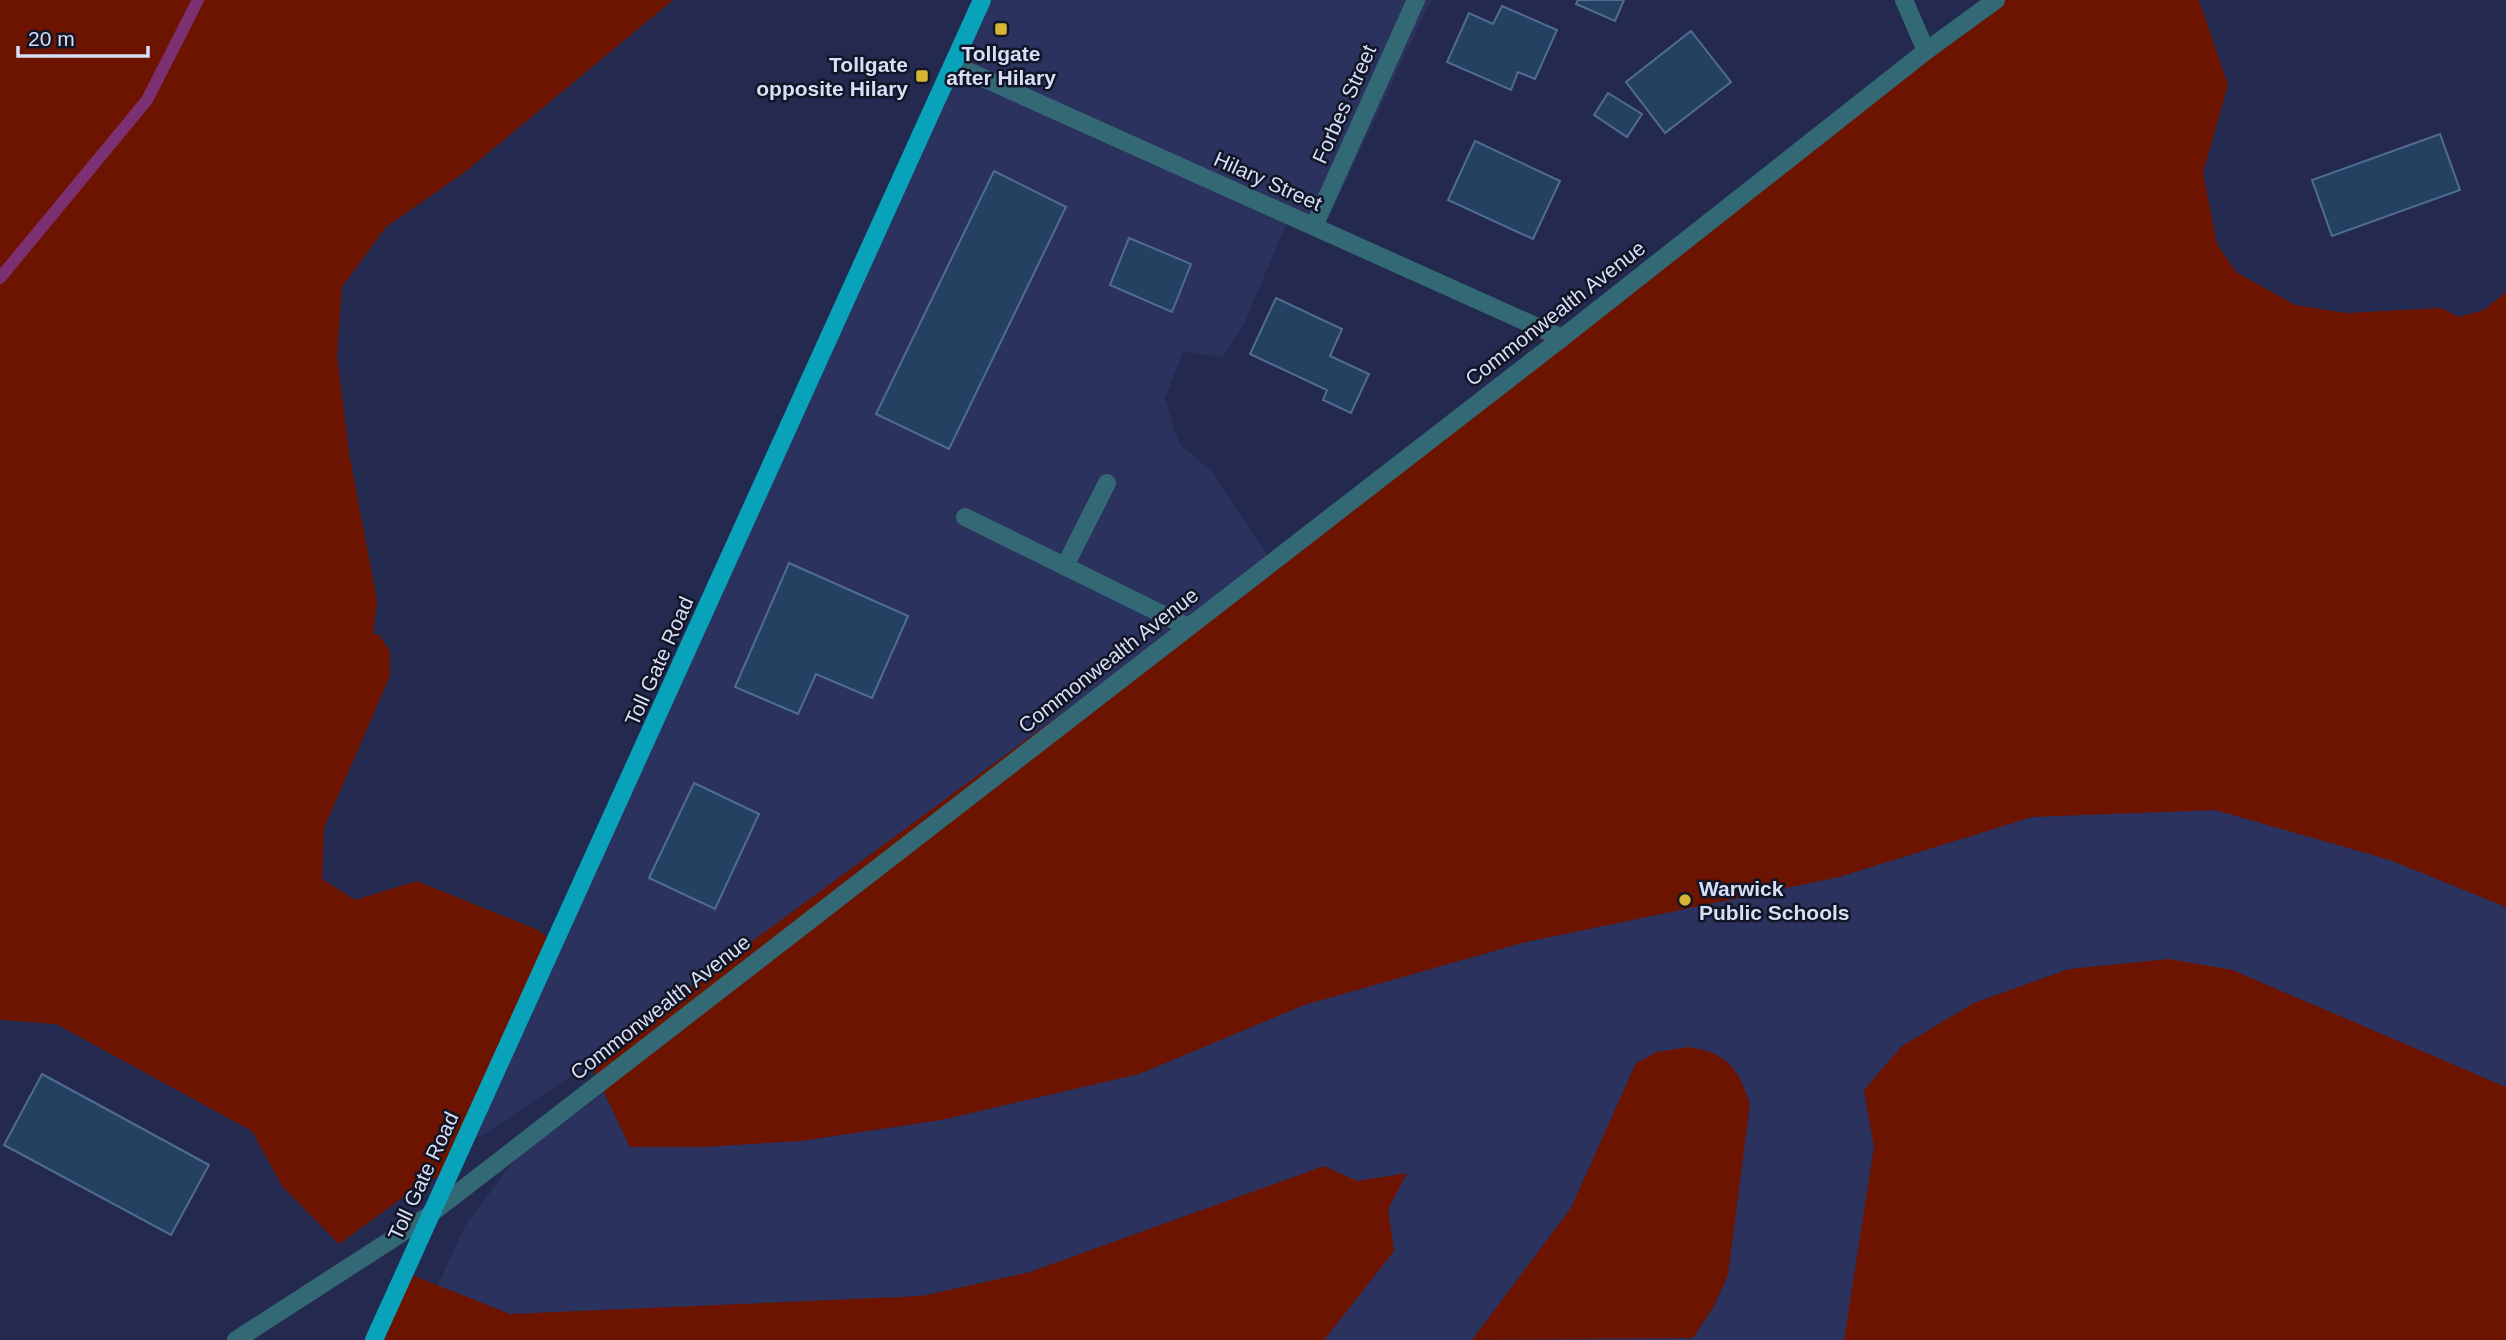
<svg xmlns="http://www.w3.org/2000/svg" width="2506" height="1340" viewBox="0 0 2506 1340" font-family="Helvetica,sans-serif">
	<style>
		.built { fill: #2b325e }
		.green { fill: #6c1400 }
		.lines { fill: none; stroke-linecap: round; stroke-linejoin: round }
		.stream { stroke: #7d3071; stroke-width: 12 }
		.building { fill: #254162; stroke: #506d91; stroke-width: 2 }
		.minor { stroke: #336975; stroke-width: 18 }
		.major { stroke: #08a2bb; stroke-width: 18 }
		.poi-dot { fill: #d6b534; stroke: #111525; stroke-width: 2.5 }
		.labels { text-anchor: middle; dominant-baseline: central; stroke-width: 5; stroke-linejoin: round; paint-order: stroke }
		.poi-label { font-size: 21px; font-weight: bold; fill: #d8def6; stroke: #111525 }
		.street-label { font-size: 21px; fill: #d8def6; stroke: #111525 }
	</style>
	<rect width="100%" height="100%" fill="#242a4f"/>
	<g class="built">
		<path d="M981 0H1431L1329 217 1313 219 1291 212 1244 324 1223 357 1183 351 1165 399 1179 443 1211 471 1267 554 1265 563 590 1063 485 1134 469 1140Z"/>
		<path d="M2086 0 2239 643 2506 585V1340H413L465 1226 517 1157Z"/>
	</g>
	<g class="green">
		<path d="M0 0H673L465 172 386 227 342 287 337 355 349 453 377 600 373 634 379 635 390 651V676L324 828 322 879 355 900 417 881 538 930 548 938 459 1158 436 1178 427 1180 339 1244 282 1186 252 1131 56 1024 0 1020Z"/>
		<path d="M1993 0H2199L2228 85 2203 173 2217 244 2236 272 2295 305 2346 313 2441 308 2459 317 2484 310 2506 292V907L2390 860 2215 810 2032 817 1839 877 1522 943 1304 1005 1139 1074 941 1120 801 1141 702 1147H630L590 1063 593 1058 1184 624 1265 563 1267 554 1279 550 1539 348 1546 332 1569 326Z"/>
		<path d="M2169 959 2232 970 2506 1087V1340H1844L1874 1147 1864 1090 1902 1046 1974 1003 2069 969Z"/>
		<path d="M1688 1047C1727 1052 1738 1068 1750 1104L1728 1275 1714 1306 1693 1338 1472 1340 1571 1208 1636 1063 1657 1052Z"/>
		<path d="M1324 1166 1357 1181 1407 1173 1388 1209 1394 1251 1324 1340H370L404 1272 510 1314 922 1296 1030 1272Z"/>
	</g>
	<g class="lines">
		<path class="stream" d="M0 278 147 100 198 0"/>
	</g>
	<g class="building">
		<path d="M1578 0H1624L1615 21 1576 4Z"/>
		<path d="M1502 6 1557 30 1535 79 1518 72 1511 90 1447 62 1469 13 1493 24Z"/>
		<path d="M1691 31 1731 82 1665 133 1626 82Z"/>
		<path d="M1608 93 1642 114 1627 137 1594 115Z"/>
		<path d="M2440 134 2460 190 2332 236 2312 180Z"/>
		<path d="M1475 141 1560 181 1533 239 1448 200Z"/>
		<path d="M994 171 1066 207 949 449 876 414Z"/>
		<path d="M1129 238 1191 264 1172 312 1110 285Z"/>
		<path d="M1276 298 1342 329 1330 356 1369 374 1351 413 1323 400 1327 390 1250 354Z"/>
		<path d="M789 563 908 616 872 698 816 674 798 714 735 687Z"/>
		<path d="M694 783 759 814 715 909 649 878Z"/>
		<path d="M42 1074 209 1165 171 1235 4 1145Z"/>
	</g>
	<g class="lines">
		<g class="minor">
			<path d="M1904 0 1926 51"/>
			<path d="M954 65 1562 338"/>
			<path d="M1314 226 1416 0"/>
			<path d="M965 517 1188 627"/>
			<path d="M1065 566 1107 483"/>
			<path d="M236 1340 428 1216 1562 338 1926 51 1996 0"/>
		</g>
		<path class="major" d="M374 1340 982 0"/>
	</g>
	<g class="poi-dot">
		<rect x="994" y="22" width="14" height="14" rx="3.5"/>
		<rect x="915" y="69" width="14" height="14" rx="3.5"/>
		<circle cx="1685" cy="900" r="7"/>
	</g>
	<g class="labels">
		<g class="poi-label">
			<text x="1001" y="53">Tollgate<tspan x="1001" dy="24">after Hilary</tspan></text>
			<text x="908" y="64" text-anchor="end">Tollgate<tspan x="908" dy="24">opposite Hilary</tspan></text>
			<text x="1699" y="888" text-anchor="start">Warwick<tspan x="1699" dy="24">Public Schools</tspan></text>
		</g>
		<g class="street-label">
			<text transform="translate(1344 104) rotate(-66)">Forbes Street</text>
			<text transform="translate(1268 181) rotate(24)">Hilary Street</text>
			<text transform="translate(1555 313) rotate(-38)">Commonwealth Avenue</text>
			<text transform="translate(1108 660) rotate(-38)">Commonwealth Avenue</text>
			<text transform="translate(659 661) rotate(-66)">Toll Gate Road</text>
			<text transform="translate(660 1007) rotate(-38)">Commonwealth Avenue</text>
			<text transform="translate(423 1176) rotate(-65)">Toll Gate Road</text>
		</g>
	</g>
	<path d="M18 46v10h130v-10" fill="none" stroke="#d8def6" stroke-width="3.5"/>
	<text x="28" y="46" font-size="21" fill="#d8def6" stroke="#111525" stroke-width="5" paint-order="stroke">20 m</text>
</svg>
